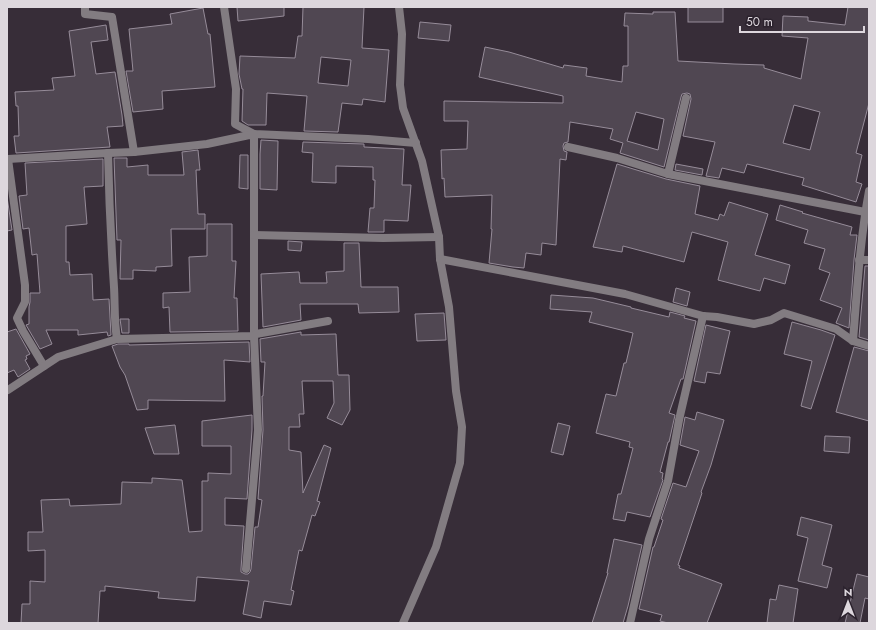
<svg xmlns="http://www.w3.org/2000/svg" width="876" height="630" viewBox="0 0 876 630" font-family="Jost,sans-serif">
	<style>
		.building { fill: #504752; stroke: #968c99; fill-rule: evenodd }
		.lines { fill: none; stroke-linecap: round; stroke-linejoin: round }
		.minor { stroke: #827c81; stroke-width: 8 }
	</style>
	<rect width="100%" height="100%" fill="#372d38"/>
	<g class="building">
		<path d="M237 7H284V16L238 21Z"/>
		<path d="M303 7H364L362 48 389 50 385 102 363 99 362 105 342 103 338 132 304 131 307 96 267 93 266 125H248L242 121 243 89H242L239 74 240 56 295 58 298 36H302ZM321 57 351 60 348 86 318 83Z"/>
		<rect x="688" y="7" width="35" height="15"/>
		<path d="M848 7H869V103L856 153 862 155 856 182 862 184 856 202 802 185 804 178 747 164 744 173 722 168 719 178 706 176 715 142 683 136 691 99 690 94 687 93 682 94 681 97 664 167 620 153 623 143 610 139 613 129 570 122 568 142 564 143 563 146 564 151 567 152 566 160 560 159 556 245 542 243 541 255 526 253 524 268 513 267 489 263 492 229H491L492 195 445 197 444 178 442 179 441 150 467 149 468 121H444V101L563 103V96L479 77 485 47 509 52 563 68 564 65 587 68 586 76 622 82 623 66H628V26H624L625 13 653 14V12H675L678 61 734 64 764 65V68L801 79 808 38 782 36 783 16 808 17V21L845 25ZM794 105 820 112 810 150 783 143ZM636 112 664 119 658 150 627 141Z"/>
		<path d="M203 8 208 34H210L215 87 162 91 163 109 133 112 126 71H133L129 29 172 24 170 14Z"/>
		<path d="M420 22 451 25 449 41 418 38Z"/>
		<path d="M106 25 108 40 91 42 96 74 115 72 122 115 123 126 107 127 110 147 16 153 14 136H19L18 106H16L15 92 54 90 52 78 75 76 69 31Z"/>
		<path d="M261 140 278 141 277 190 260 189V154Z"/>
		<path d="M303 142 364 144V147L404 149 402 185H411L408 221 384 220V232H368L370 208H374L375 180H373V167L336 166V183L312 182 313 153 302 152Z"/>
		<path d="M198 150 200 170H196L198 214H205V229H171L172 266 156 267V271L133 270V279H120L121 240H117L114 158H127V167L148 165V175H184L182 152Z"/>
		<path d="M240 155H248V189L239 188Z"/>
		<path d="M103 159V186L84 187 87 224 66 226V262H69L70 275 92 274 93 300 109 299 111 335 108 336 107 332 78 335V330H46L52 344 40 349 26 325 29 324V307L30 302V293H40L37 254 32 255 29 228 23 229 19 196 27 195 25 163Z"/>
		<path d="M617 164 666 179 700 186 695 214 718 220 720 214 724 216 729 202 768 214 755 255 790 265 785 284 764 278 760 291 718 280 728 242 692 232 684 262 623 246 622 252 593 247Z"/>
		<path d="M676 164 703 169 702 175 675 170Z"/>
		<path d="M7 197 12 230 7 231Z"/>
		<path d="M780 205 803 212 802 213 852 227 850 235H857L854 260 849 328 836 323 842 308 820 300 830 273 819 269 825 249 804 243 808 230 776 220Z"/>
		<path d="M207 224H232V261H236L234 298H237L238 331 170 332 169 307 163 308V293L190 292 189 257 207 256Z"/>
		<path d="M288 241 302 242 301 251 288 250Z"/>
		<path d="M344 243H359L361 287H398L399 312 359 313 358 304H300L301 320 263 327 261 274 299 272 300 283H327L326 272 344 271Z"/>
		<path d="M865 266H869V340L859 337Z"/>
		<path d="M676 288 690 292 687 306 673 302Z"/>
		<path d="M551 295 593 298 631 307V308L669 317 670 312 685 316 684 318 696 321 683 379H681L669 413 675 415 669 442H668L660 472 663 473 662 479 663 480 650 517 627 512 625 521 613 519 618 494H621L633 448 629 447 630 442 596 433 606 394 616 396 624 363H626L633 333 589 322 592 312 550 309Z"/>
		<path d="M444 313 446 340 417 341 415 314Z"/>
		<path d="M120 319H129V333H122Z"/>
		<path d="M792 322 821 330 835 335 811 409 801 406 812 361 784 354Z"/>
		<path d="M706 325 730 331 720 374 707 372 705 383 694 381Z"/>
		<path d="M16 329 30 354 26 356 27 359 25 360 30 369 18 377 14 370 7 373V332Z"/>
		<path d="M301 332V335L336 334 338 375H349L350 410 342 425 327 418 334 403 333 381H302L304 414H299L300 427H289V450L301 452 303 493 324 445 331 448 317 501 320 502 315 516 312 515 302 551 299 550 291 590 294 591 291 605 264 601 261 618 243 614 249 581 197 577 195 601 158 598 159 592 105 586V591H100L98 623H21L22 604H30V581L45 582V550L28 551V532H43L41 500 69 499 70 506 121 504 122 482 152 483V478L182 480 189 532 202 531V481H208V473L231 474V446H202V421L252 415V430L247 499 225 498V525L244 526 241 569V572L245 574H248L250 572 251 569 255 527H258L262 500 258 499 263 430 262 396H263L265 362H261L260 339Z"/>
		<path d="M249 342 250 362 224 360 225 401 148 400V409L137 410 125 375 120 367 112 346 118 344H129V345Z"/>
		<path d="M854 347 869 351V421L836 412Z"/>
		<path d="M697 412 724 420 711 465 701 492 702 493 678 565 680 566 679 568 722 584 707 623H668L660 621 662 615 639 609 653 547H654L663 520 661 519 673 483 686 487 699 451 680 445 685 417 695 420Z"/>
		<path d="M558 423 570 426 563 455 551 452Z"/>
		<path d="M175 425 179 454H154L145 428Z"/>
		<path d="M825 436 850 437 849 453 824 451Z"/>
		<path d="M801 517 832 525 822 565 832 568 827 588 798 581 808 538 797 535Z"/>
		<path d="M614 539 642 545 628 606 623 623H592L608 573H607Z"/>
		<path d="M857 574 869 577V599L865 598 860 623H845Z"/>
		<path d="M779 585 798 589 793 623H767L770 599 776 600Z"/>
	</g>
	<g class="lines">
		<g class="minor">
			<path d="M224 7 236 89 235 124 254 134 368 139 416 143"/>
			<path d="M399 7 402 34 400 85 403 108 422 161 439 237 440 259 449 307 456 391 462 427 460 463 436 547 403 623"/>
			<path d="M568 147 617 158 668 174 865 212"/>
			<path d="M134 152 207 144 254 134V336L258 430 246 569"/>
			<path d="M108 153C109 198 111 242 114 287 115 304 114 321 117 339L254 336 256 334 328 321"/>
			<path d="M668 174 686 98"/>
			<path d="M254 235 383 238 439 237"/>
			<path d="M440 259 625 294 703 316 717 317 754 324 771 320 784 313 836 329 853 341 869 346"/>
			<path d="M859 260H869"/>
			<path d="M853 341C857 290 860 240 869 191"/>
			<path d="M44 366 23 331 17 318 25 302V285L8 159 108 153 134 152 112 17 85 14V7"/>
			<path d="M8 390 58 357 117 339"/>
			<path d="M630 623 649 539 668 481 679 420 703 316"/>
		</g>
	</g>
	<rect width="876" height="630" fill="none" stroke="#ddd7dd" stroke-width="16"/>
	<g transform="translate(848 602)" stroke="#2c232e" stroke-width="3" paint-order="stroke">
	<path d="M0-3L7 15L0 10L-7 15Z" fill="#ddd7dd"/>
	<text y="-6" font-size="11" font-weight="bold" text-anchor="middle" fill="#ddd7dd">N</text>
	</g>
	<path d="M740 26v6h124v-6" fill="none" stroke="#ddd7dd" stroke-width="2"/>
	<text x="746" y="26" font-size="12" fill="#ddd7dd" stroke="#2c232e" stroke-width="3" paint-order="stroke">50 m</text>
</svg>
